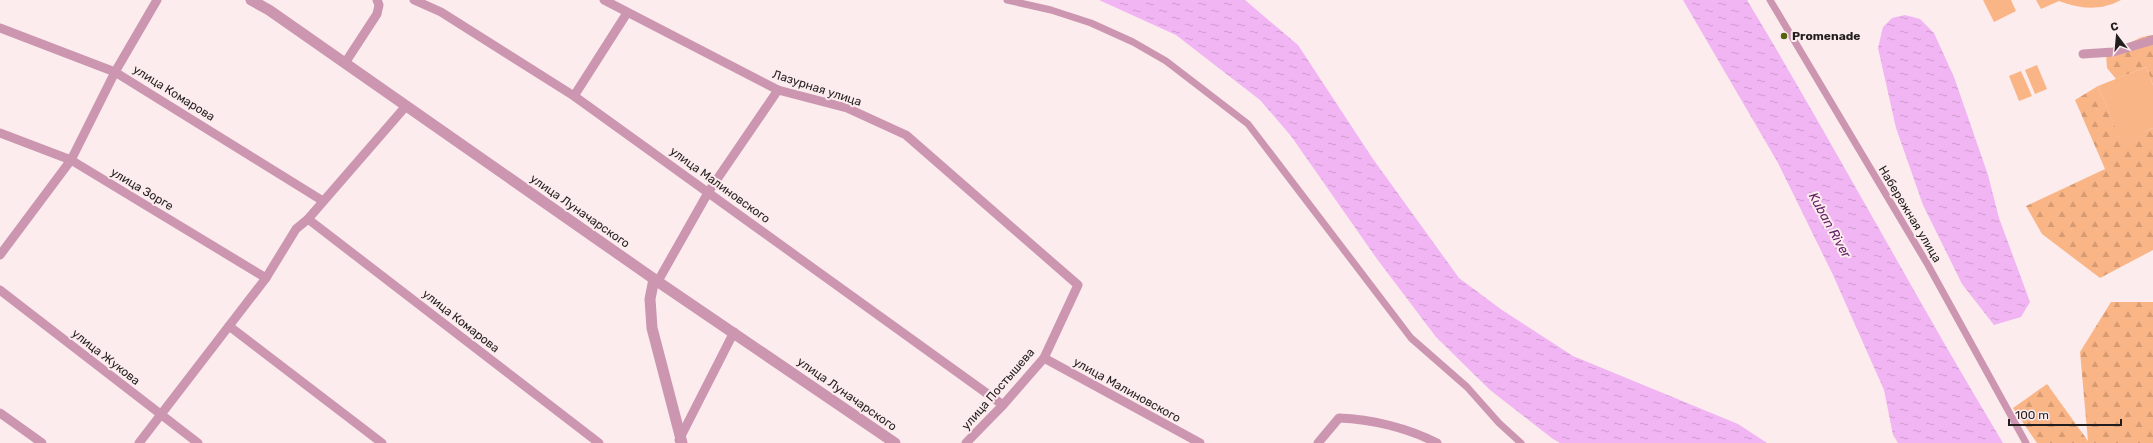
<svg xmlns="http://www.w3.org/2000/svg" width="2153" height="443" viewBox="0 0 2153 443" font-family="Rubik,sans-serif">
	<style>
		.forest { fill: url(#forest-firs) }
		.pitch { fill: #fab586 }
		.water { fill: url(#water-ripples) }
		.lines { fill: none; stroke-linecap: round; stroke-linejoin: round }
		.pedestrian { stroke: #cc96b1; stroke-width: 7 }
		.minor { stroke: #cc96b1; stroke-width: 9 }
		.tertiary { stroke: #cc96b1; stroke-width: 11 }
		.poi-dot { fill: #53650f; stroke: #fcecee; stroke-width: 1.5 }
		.labels { text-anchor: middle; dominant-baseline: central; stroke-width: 4; stroke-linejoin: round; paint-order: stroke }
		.poi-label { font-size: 12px; font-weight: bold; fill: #231e1e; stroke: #fcecee; text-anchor: start }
		.street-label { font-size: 12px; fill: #231e1e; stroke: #fcecee }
		.water-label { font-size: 13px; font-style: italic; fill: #642068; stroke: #fcecee }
	</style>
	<defs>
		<pattern id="forest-firs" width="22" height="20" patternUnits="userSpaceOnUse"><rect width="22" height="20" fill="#fab586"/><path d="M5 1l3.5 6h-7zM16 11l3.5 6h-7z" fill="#d69b73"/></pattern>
		<pattern id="water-ripples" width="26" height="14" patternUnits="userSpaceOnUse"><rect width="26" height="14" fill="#f0b5f2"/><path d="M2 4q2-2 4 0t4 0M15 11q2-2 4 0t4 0" fill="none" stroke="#ce9bcf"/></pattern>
	</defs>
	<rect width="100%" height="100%" fill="#fcecee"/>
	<g class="forest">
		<path d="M2153 35V85L2146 67 2116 79 2107 68 2106 54 2142 37Z"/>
		<path d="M2098 86 2121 140 2153 128V250L2100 278 2042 234 2026 206 2105 169 2075 100Z"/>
		<path d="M2111 302H2153V443H2037L2013 408 2047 384 2088 441 2080 352Z"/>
	</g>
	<g class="pitch">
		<path d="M1983 0H2011L2016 11 1994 22Z"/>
		<path d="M2036 0H2121C2101 11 2079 9 2059 1L2041 9Z"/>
		<path d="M2037 65 2047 89 2035 94 2025 70Z"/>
		<path d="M2146 67 2153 85V128L2121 141 2098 86Z"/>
		<path d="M2021 71 2032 96 2019 101 2009 76Z"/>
	</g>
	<g class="water">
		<path d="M1099 0H1245L1298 45 1373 159 1459 278 1502 310 1573 356 1738 424 1767 443H1560L1553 439 1490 390 1436 337 1377 259 1291 136 1260 100 1176 35Z"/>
		<path d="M1683 0H1747C1835 146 1915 297 2003 443H1898L1893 435 1884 390 1833 275 1778 163Z"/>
		<path d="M1905 15 1920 19 1934 33 1954 77 1988 175 1999 218 2030 302 2021 317 1994 325 1962 284 1923 205 1896 128 1878 48 1883 27 1892 18Z"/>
	</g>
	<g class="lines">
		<g class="pedestrian">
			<path d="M1007 0 1051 10 1091 23 1133 42 1166 61 1248 124 1411 338 1467 387 1499 423 1521 443"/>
			<path d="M1770 0 1928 265 2026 443"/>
		</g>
		<g class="minor">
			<path d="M414 0 441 12 574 96 1003 405"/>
			<path d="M604 0 778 90 847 108 906 135 1078 285 1044 358 1003 405 966 443"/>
			<path d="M0 28 115 72 323 201"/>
			<path d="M2083 54 2113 52 2153 40"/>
			<path d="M345 63 377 14 379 5 377 0"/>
			<path d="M574 96 627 13"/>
			<path d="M0 133 71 160 266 278"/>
			<path d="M308 219 599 443"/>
			<path d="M0 255 71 160 115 72 157 0"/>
			<path d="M658 281 709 191 778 90"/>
			<path d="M0 290 198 443"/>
			<path d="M229 326 382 443"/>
			<path d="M1044 358 1200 443"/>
			<path d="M0 413 42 443"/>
			<path d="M679 440 734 332"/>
			<path d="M139 443 266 278 296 229 308 219 406 106"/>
			<path d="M1318 443 1339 418C1371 419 1408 428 1437 443"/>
		</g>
		<g class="tertiary">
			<path d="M251 0 269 10 654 279 895 443"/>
			<path d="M654 279 650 299 652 328 682 443"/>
		</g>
	</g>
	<circle class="poi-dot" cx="1784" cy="36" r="4"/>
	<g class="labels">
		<g class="poi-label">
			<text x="1792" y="36">Promenade</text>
		</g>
		<g class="street-label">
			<text transform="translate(817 88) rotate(18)">Лазурная улица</text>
			<text transform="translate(174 93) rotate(32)">улица Комарова</text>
			<text transform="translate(720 185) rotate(36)">улица Малиновского</text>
			<text transform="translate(142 189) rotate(31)">улица Зорге</text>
			<text transform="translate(580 211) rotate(35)">улица Луначарского</text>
			<text transform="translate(1910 214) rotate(59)">Набережная улица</text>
			<text transform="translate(461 321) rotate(38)">улица Комарова</text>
			<text transform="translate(106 357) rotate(38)">улица Жукова</text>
			<text transform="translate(998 389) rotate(-49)">улица Постышева</text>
			<text transform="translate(1127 390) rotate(29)">улица Малиновского</text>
			<text transform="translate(847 394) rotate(35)">улица Луначарского</text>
		</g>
		<g class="water-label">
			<text transform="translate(1830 225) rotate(61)">Kuban River</text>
		</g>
	</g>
	<g transform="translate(2117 36) rotate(344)" stroke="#fcecee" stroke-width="3" paint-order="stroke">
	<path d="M0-3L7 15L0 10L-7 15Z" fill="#231e1e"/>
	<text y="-6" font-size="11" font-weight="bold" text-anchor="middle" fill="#231e1e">С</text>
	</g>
	<path d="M2009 419v6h112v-6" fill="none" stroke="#231e1e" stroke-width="2"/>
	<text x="2015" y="419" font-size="12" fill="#231e1e" stroke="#fcecee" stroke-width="3" paint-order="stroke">100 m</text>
</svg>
